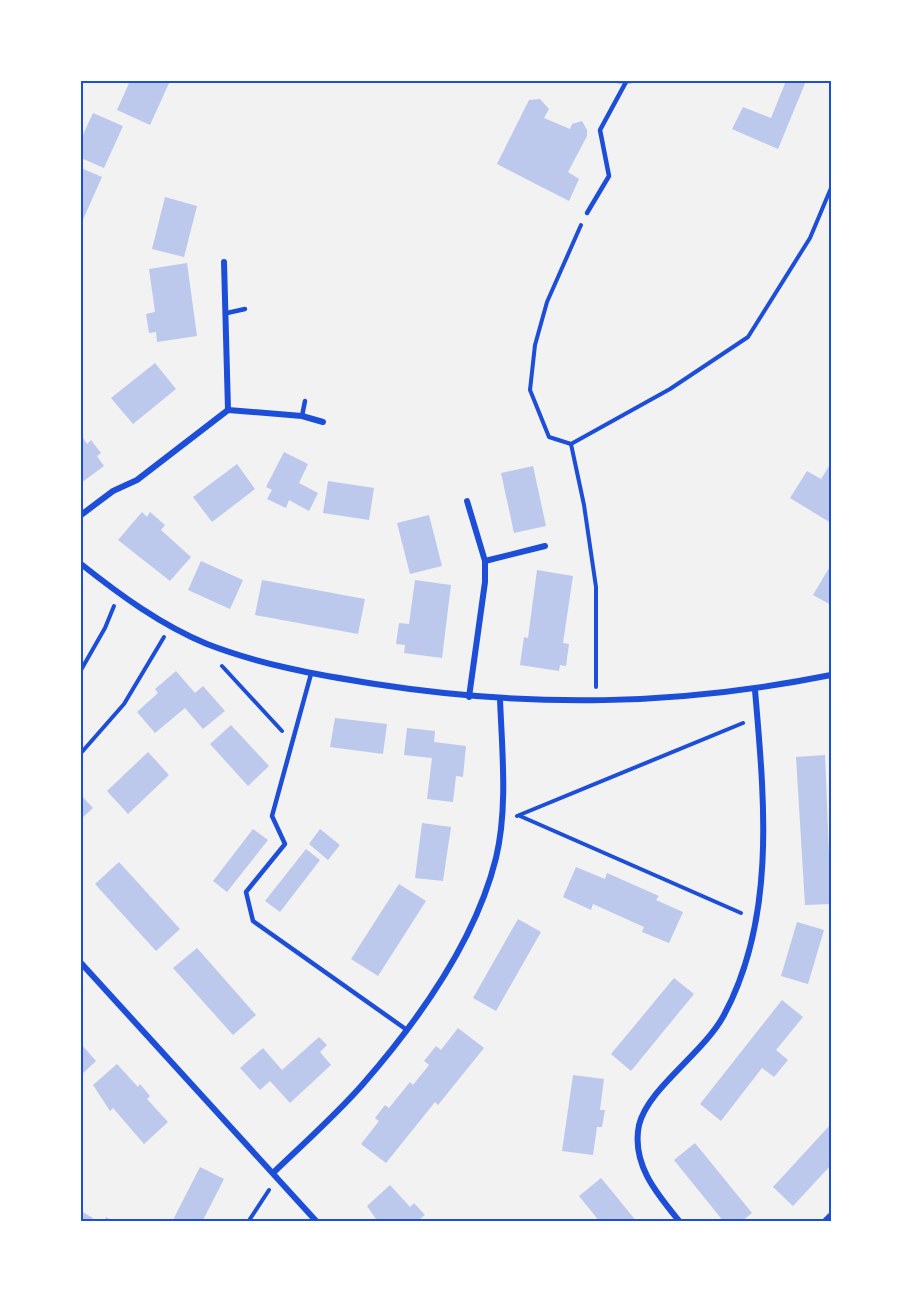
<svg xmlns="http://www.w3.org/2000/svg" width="912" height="1303" font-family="'Source Sans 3',sans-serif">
  <rect width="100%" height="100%" fill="#f2f2f2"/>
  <g fill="#bdc9ec">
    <path d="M130,81H170L150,125L117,110Z"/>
    <path d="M786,81H806L778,149L732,129L743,107L771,118Z"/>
    <path d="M540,99L549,109L544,118L570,129L572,124L582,121L587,130V136L568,172L579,179L569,201L497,164L529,100Z"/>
    <path d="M93,113L123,126L104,168L81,158V139Z"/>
    <path d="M81,168L102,177L81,224Z"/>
    <path d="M165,197L197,206L184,257L152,249Z"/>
    <path d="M187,263L197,336L157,342L156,332L149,333L146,314L155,312L149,269Z"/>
    <path d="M155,363L176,389L133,424L111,398Z"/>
    <path d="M81,435L87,444L91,440L101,453L97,456L104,466L81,483Z"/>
    <path d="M284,452L308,464L299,483L318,493L309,511L289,500L286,508L267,499L272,490L266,487Z"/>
    <path d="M831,463V523L790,498L807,471L821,479Z"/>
    <path d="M237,464L255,489L212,522L193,497Z"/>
    <path d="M533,466L546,526L514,533L501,473Z"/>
    <path d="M328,481L374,488L369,520L323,513Z"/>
    <path d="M142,512L147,517L150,512L165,525L161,530L191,557L170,581L118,540Z"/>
    <path d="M429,515L442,566L410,574L397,523Z"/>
    <path d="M201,561L243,580L230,609L188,590Z"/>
    <path d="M829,568L831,569V605L813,595Z"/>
    <path d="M537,570L573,576L563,643L569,644L566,666L560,665L559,671L520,665L524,637L528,638Z"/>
    <path d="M262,580L365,599L358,634L255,615Z"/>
    <path d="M415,580L451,585L442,658L404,653L405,645L396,644L399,623L409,624Z"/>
    <path d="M176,671L195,693L203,686L225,711L203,729L185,708L155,733L137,712L158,693L155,689Z"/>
    <path d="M335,718L387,724L383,754L330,747Z"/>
    <path d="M231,725L269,766L248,786L210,744Z"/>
    <path d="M407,728L435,731L434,742L466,746L463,777L456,776L453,802L427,799L432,758L404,755Z"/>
    <path d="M148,752L169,775L128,814L107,791Z"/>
    <path d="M825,755L831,904L805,905L796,757Z"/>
    <path d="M81,795L93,808L81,819Z"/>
    <path d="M422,823L451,827L443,881L415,878Z"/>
    <path d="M253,829L268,840L227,892L213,881Z"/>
    <path d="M320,829L340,845L328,860L309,844Z"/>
    <path d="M306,849L320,860L280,912L265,901Z"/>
    <path d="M119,862L180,929L156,951L95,884Z"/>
    <path d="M576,867L605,879L607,873L659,896L656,900L683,912L669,943L642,932L644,927L593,904L591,910L563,897Z"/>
    <path d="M399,884L426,901L378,976L351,959Z"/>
    <path d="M518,919L541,932L496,1011L473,998Z"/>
    <path d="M797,922L824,930L808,984L781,976Z"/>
    <path d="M197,948L256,1015L233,1035L173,968Z"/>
    <path d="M674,978L694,994L631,1071L611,1054Z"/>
    <path d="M782,1000L803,1017L776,1050L788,1060L774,1077L762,1068L721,1121L700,1104Z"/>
    <path d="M458,1028L484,1048L438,1105L435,1102L386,1163L361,1144L379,1121L375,1118L385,1105L389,1108L410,1082L413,1085L429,1065L424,1061L436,1046L441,1050Z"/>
    <path d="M319,1037L327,1045L320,1052L331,1065L290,1103L270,1081L260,1090L240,1068L263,1048L282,1070Z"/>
    <path d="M81,1044L96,1061L81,1075Z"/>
    <path d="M117,1064L138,1087L140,1084L150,1096L147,1099L168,1122L144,1144L113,1108L110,1111L93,1085Z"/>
    <path d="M573,1075L604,1079L600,1110H605L603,1121L602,1127H597L593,1155L562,1151Z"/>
    <path d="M831,1124V1165L793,1206L773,1187Z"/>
    <path d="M695,1143L752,1213L741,1222H724L674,1160Z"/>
    <path d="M200,1167L224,1179L202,1222H172Z"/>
    <path d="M601,1178L611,1190L637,1222H600L579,1196Z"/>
    <path d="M390,1185L410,1207L414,1203L425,1215L420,1219L423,1222H378L367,1206Z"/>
    <path d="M81,1211L93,1218L91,1222H81Z"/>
    <path d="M106,1217L115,1222L117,1219L123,1222H104Z"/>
  </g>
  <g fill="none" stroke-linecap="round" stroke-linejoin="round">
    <g stroke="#1d4ed8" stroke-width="4">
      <path d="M571,444L549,437L530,390L535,345L547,302L581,225"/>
      <path d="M222,666L282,731"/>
      <path d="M81,670L105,628L114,606"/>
      <path d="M596,687V587L584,505L571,444L670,389L748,337L810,238L831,188"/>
      <path d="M81,753L124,704L164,637"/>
      <path d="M517,816L743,723"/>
      <path d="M520,816L741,913"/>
      <path d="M248,1222L269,1190"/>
    </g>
    <g stroke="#1d4ed8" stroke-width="4.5">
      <path d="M618,81H631"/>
      <path d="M587,213L609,176L600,130L626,82"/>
      <path d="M227,313L245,309"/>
      <path d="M302,416L305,401"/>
      <path d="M311,674L272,816L285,844L246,892L253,921L407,1030"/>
    </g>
    <g stroke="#1d4ed8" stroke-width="6">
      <path d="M224,262L228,410L302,416L323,422"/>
      <path d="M467,501L485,561V582L469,697"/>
      <path d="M81,515L113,491L137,480L228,410"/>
      <path d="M485,561L545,546"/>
      <path d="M81,564C120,595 161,625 207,644C261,665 318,675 375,684C531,708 676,706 831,675"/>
      <path d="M81,963L317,1222"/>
      <path d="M273,1173C303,1144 336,1115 363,1084C418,1021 476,939 496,858C508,808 502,751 500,699"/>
      <path d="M680,1222C657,1194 631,1164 639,1125C648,1088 703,1054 724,1015C777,916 764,797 755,690"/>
      <path d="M824,1222L831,1215"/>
    </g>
  </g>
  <rect width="912" height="1303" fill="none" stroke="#ffffff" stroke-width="165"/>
  <rect x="82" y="82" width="748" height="1138" fill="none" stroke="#1d4ed8" stroke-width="2"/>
</svg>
